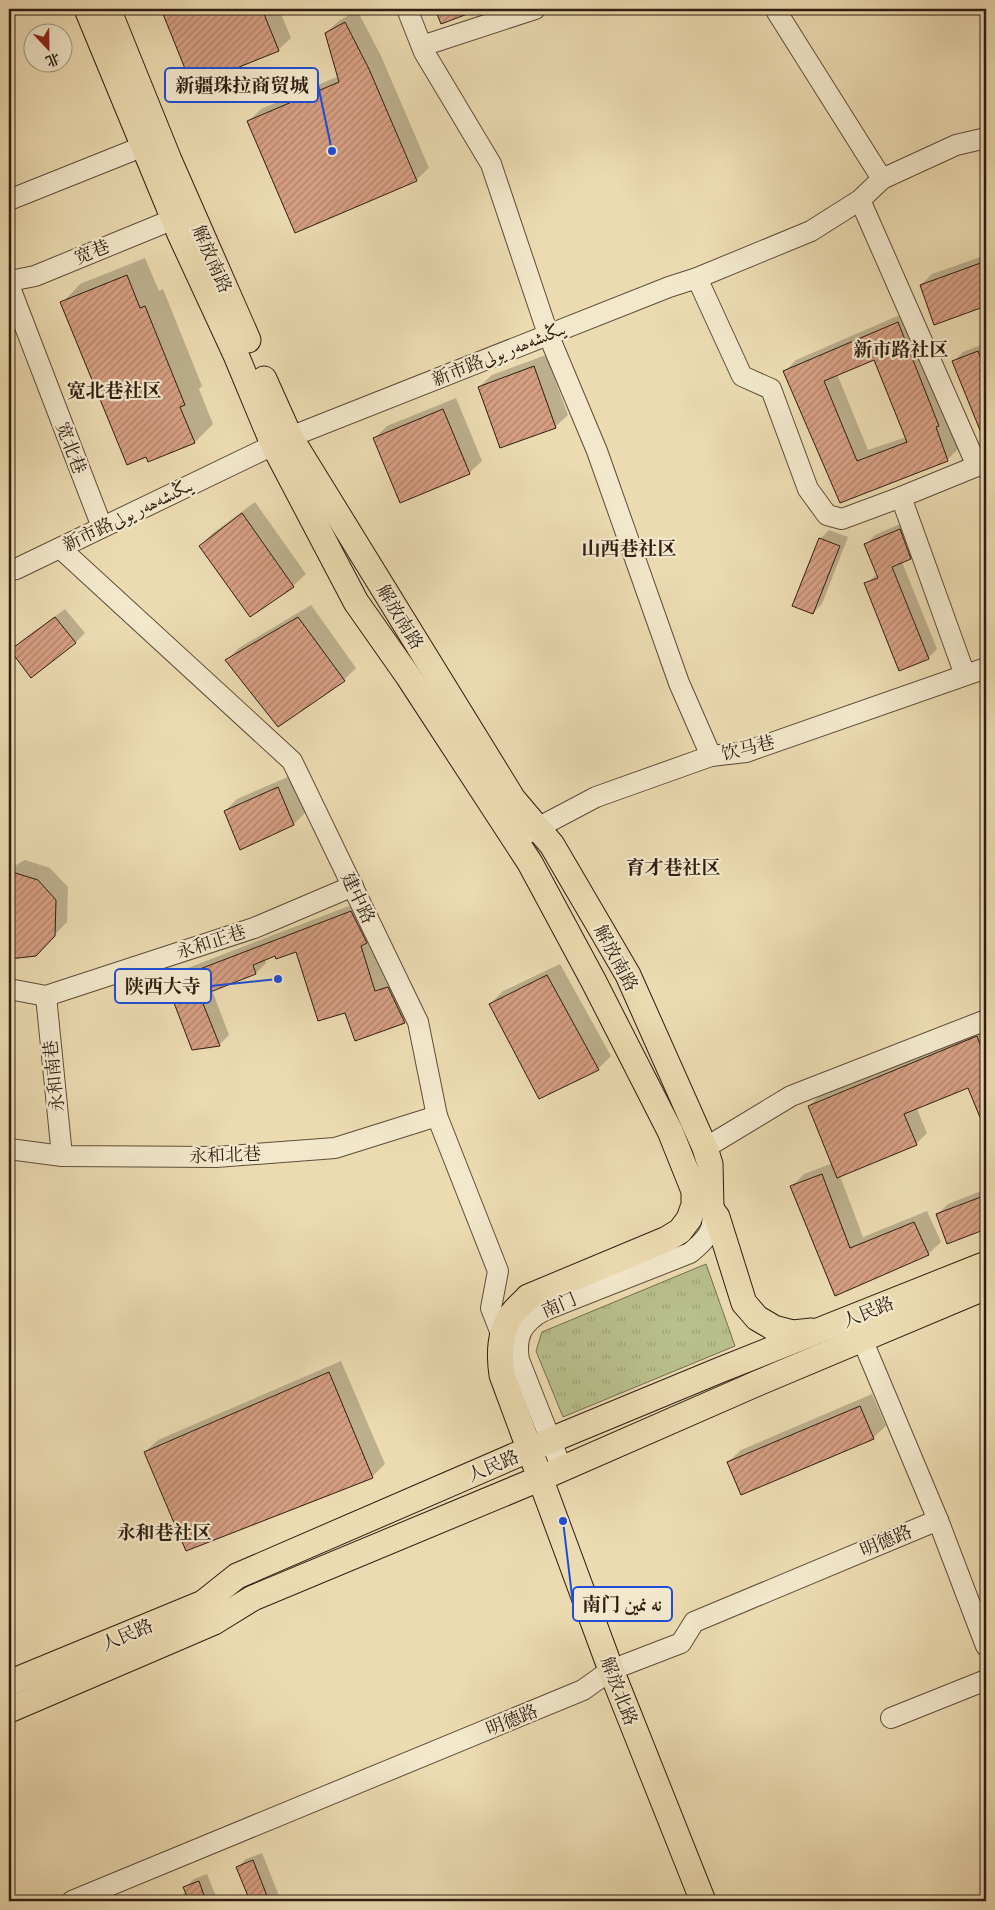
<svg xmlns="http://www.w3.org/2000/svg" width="995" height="1910" font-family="'IM FELL DW Pica',Amiri,'Noto Serif SC',serif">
  <defs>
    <pattern id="grass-tufts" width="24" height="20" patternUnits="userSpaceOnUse" patternTransform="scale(1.25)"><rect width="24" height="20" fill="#b8c08c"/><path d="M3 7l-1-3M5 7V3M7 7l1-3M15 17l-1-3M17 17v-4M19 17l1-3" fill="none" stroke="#9ea478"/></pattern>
    <pattern id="building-hatch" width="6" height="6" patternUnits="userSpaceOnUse" patternTransform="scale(1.25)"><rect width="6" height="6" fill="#d69f82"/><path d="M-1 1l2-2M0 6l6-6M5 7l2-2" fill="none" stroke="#ae8169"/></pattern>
  </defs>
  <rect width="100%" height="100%" fill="#ecdbb1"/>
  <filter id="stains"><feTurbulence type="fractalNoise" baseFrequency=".004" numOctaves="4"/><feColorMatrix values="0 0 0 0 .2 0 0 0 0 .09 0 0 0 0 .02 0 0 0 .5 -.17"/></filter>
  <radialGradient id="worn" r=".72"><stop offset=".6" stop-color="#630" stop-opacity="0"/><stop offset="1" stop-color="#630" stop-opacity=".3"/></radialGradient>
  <path fill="url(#grass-tufts)" stroke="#746e4e" d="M706,1264L735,1346L563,1417L536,1351L542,1332Z"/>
  <g fill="#0003" fill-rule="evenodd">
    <path d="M163,9H279L291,38L278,50L193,84Z"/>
    <path d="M357,10L381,56L429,168L416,180L248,122L261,109L339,76L326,33L339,21Z"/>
    <path d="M986,255V305L935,323L921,285L932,274Z"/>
    <path d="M145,258L159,291L163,289L202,386L199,389L213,424L195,442L62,303L80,284Z"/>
    <path d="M909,311L959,448L947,460L840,501L785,371L796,360ZM875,358L906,437L868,450L837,374Z"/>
    <path d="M986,343V437H984L953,362L963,352Z"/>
    <path d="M546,355L568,415L555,427L479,387L492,375Z"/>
    <path d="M456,398L482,461L469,473L374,439L387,426Z"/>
    <path d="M255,502L306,574L293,586L200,546L213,533Z"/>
    <path d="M909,520L919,549L910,558L902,562L937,649L928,658L866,584L878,573L866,544L875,535Z"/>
    <path d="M829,530L848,537L822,604L813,613L820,539Z"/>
    <path d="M311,605L356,668L344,680L227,660L239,648Z"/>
    <path d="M65,609L85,633L76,642L31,677L12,650L21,641Z"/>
    <path d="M290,776L306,812L294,824L225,811L237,799Z"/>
    <path d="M25,860L50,868L68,887L67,922L35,955L12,958L9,954V869Z"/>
    <path d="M362,901L386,982L398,977L415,1011L404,1021L356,1039L345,1011L296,950L265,959L266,963L256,973L212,990L229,1035L219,1045L167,982L177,972Z"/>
    <path d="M560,964L611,1056L598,1069L540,1097L490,1004L503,991Z"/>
    <path d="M986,1027V1129L968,1086L916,1107L927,1133L916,1144L840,1176L863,1237L927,1211L941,1242L928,1254L836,1294L792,1186L804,1174L833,1163L809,1106L820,1095Z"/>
    <path d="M986,1189V1227L948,1242L937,1215L948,1204Z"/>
    <path d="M341,1361L385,1464L373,1476L186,1550L145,1452L158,1440Z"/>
    <path d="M872,1394L886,1426L873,1438L728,1462L741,1450Z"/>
    <path d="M262,1853L281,1901H251L238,1867L246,1859Z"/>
    <path d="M207,1874L218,1901H185L183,1895L186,1891L185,1888L194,1879Z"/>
  </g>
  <g fill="url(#building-hatch)" stroke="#2f1c11" fill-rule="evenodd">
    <path d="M161,9H262L279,51L192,86Z"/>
    <path d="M435,9H478V10L441,24Z"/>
    <path d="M345,22L369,69L417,181L295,233L247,121L339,82L325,33Z"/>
    <path d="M986,261V306L934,325L920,285Z"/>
    <path d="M127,275L140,308L145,306L185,405L180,407L195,443L148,462L146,457L127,465L60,302Z"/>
    <path d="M898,322L939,426L936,427L948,461L840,503L783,371ZM874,360L907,442L857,461L824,381Z"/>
    <path d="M978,351L986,372V445L952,361Z"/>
    <path d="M534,366L556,428L500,448L478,387Z"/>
    <path d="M443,409L470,474L400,503L373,438Z"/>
    <path d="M242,513L294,587L250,617L199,546Z"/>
    <path d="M900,529L911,559L892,567L929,659L899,671L864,583L878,578L864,544Z"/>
    <path d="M819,538L840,546L813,614L792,606Z"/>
    <path d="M55,617L76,643L31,678L10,650Z"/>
    <path d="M298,617L345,681L278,727L225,660Z"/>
    <path d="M278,787L294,825L240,850L224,811Z"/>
    <path d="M9,871L38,880L56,900L55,936L36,956L9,959Z"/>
    <path d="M351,911L367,943L361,946L375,991L388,987L405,1023L355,1041L345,1013L318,1021L296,952L276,959L275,956L253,965L256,974L200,996L220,1046L192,1050L166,982Z"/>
    <path d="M547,975L599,1070L539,1099L489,1004Z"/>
    <path d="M977,1036L986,1061V1132L968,1088L904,1114L917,1145L837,1178L808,1106Z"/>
    <path d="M822,1174L850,1248L914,1222L929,1255L835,1296L790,1186Z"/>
    <path d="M986,1195V1229L947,1244L936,1214Z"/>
    <path d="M329,1372L373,1478L186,1551L144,1452Z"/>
    <path d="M860,1406L874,1439L741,1495L727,1462Z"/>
    <path d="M253,1860L269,1901H250L236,1867Z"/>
    <path d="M199,1881L206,1901H189L183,1887Z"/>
  </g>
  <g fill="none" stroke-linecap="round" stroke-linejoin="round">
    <g stroke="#5e4c39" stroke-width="22">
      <g id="minor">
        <path d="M407,9L424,52L491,164L548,334L597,451L679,683L711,756"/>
        <path d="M775,9L882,179"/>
        <path d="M422,46L535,9"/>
        <path d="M9,200L144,146"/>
        <path d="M860,200L977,466L986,462"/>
        <path d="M697,278L742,376L771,389L808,489L827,515L842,519L901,497"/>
        <path d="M9,280L10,281L35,276L174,219"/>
        <path d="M9,285L102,527"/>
        <path d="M60,548L292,761L418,1022L437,1116L498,1271L491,1308L502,1336"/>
        <path d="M9,570L16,569L290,437L669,287L697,278L811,231L860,200L882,179L956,145L986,138"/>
        <path d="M965,675L901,497L977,466"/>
        <path d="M524,835L596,797L711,756L746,752L986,668"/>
        <path d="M9,989L46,996L254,928L353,886"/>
        <path d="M46,996L62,1156"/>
        <path d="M705,1148L791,1096L986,1020"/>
        <path d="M9,1149L62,1156L216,1157L335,1148L437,1116"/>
        <path d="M862,1339L938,1520L986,1646"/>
        <path d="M562,1469L519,1360C515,1336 522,1323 543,1311L690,1253C706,1240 717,1229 711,1208"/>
        <path d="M891,1718L986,1680"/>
        <path d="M72,1901L583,1690L611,1670L681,1643L694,1622L938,1520"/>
      </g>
    </g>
    <g stroke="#2f1c11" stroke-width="27">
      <g id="major">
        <path d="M87,9L180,234L236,355L273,444L356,602L408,676L530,863L594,982L670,1131L694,1191V1205L689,1219L680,1231L667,1239L528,1297C523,1303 516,1308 512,1314C499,1332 499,1355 502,1375L611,1670L703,1901"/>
        <path d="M108,9L169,160L248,340"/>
        <path d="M264,379L290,437L513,799L552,845L628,975L705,1148L710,1164L711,1208"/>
        <path d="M701,1195L717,1217L744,1303L757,1318L774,1328L793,1333L812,1331"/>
        <path d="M9,1683L203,1603L237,1576L551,1440L720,1370L986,1264"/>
        <path d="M9,1710L214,1622L253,1598L541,1478L758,1383L986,1287"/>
      </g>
    </g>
    <use href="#minor" stroke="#f3e8cc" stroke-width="20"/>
    <use href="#major" stroke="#ecdbb1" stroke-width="25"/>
  </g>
  <g text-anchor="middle" stroke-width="4.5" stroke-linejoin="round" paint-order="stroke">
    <g font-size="18" fill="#2f1c11" stroke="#f3e8cc">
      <text transform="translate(92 252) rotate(-22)" y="6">宽巷</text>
      <text transform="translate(212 259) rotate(66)" y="6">解放南路</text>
      <text transform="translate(499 354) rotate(-22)" y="6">新市路يىڭىشەھەر يولى</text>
      <text transform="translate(71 448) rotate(69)" y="6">宽北巷</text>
      <text transform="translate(128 515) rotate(-26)" y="6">新市路يىڭىشەھەر يولى</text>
      <text transform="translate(400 617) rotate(59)" y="6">解放南路</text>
      <text transform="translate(748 748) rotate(-14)" y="6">饮马巷</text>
      <text transform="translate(358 898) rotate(64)" y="6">建中路</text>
      <text transform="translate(211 942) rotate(-18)" y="6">永和正巷</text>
      <text transform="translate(616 958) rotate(62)" y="6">解放南路</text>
      <text transform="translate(54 1076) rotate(-96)" y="6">永和南巷</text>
      <text transform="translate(225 1155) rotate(-2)" y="6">永和北巷</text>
      <text transform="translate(559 1305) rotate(-23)" y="6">南门</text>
      <text transform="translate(868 1312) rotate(-22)" y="6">人民路</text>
      <text transform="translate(493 1466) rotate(-23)" y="6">人民路</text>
      <text transform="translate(886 1541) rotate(-23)" y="6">明德路</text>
      <text transform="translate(127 1635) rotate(-23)" y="6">人民路</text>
      <text transform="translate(619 1691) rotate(69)" y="6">解放北路</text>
      <text transform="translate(512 1720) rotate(-22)" y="6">明德路</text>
    </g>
    <g font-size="19" font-weight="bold" fill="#2f1c11" stroke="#f3e8cc">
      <text x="901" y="356">新市路社区</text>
      <text x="114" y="397">宽北巷社区</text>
      <text x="629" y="555">山西巷社区</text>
      <text x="673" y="874">育才巷社区</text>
      <text x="164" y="1539">永和巷社区</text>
    </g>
  </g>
  <path fill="none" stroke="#1d4ed8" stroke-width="2" d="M332 151L318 85M278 979L211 986M563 1521L573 1604"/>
  <g fill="#1d4ed8" stroke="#f3e8cc" stroke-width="2">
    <circle cx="332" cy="151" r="5"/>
    <circle cx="278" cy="979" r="5"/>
    <circle cx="563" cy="1521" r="5"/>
  </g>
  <g fill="#f3e8cc" stroke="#1d4ed8" stroke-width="2">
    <rect x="165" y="68" width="153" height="34" rx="5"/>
    <rect x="115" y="969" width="96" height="34" rx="5"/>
    <rect x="573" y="1587" width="99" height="34" rx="5"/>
  </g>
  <g font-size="19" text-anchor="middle" font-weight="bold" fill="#2f1c11">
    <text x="242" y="92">新疆珠拉商贸城</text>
    <text x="163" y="993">陕西大寺</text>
    <text x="622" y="1611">南门 نە نمين</text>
  </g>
  <rect width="995" height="1910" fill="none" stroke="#ecdbb1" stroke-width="30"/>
  <rect x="10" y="10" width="975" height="1890" fill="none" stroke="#2f1c11" stroke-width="2.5"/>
  <rect x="15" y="15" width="965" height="1880" fill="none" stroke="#2f1c11"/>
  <g transform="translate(48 48) rotate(158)"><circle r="24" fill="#f3e8cc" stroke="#a59681"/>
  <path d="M0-4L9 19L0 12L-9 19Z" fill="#8f2418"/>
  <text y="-8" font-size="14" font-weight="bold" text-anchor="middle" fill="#2f1c11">北</text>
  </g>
  <rect width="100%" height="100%" filter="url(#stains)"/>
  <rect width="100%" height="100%" fill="url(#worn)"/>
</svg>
